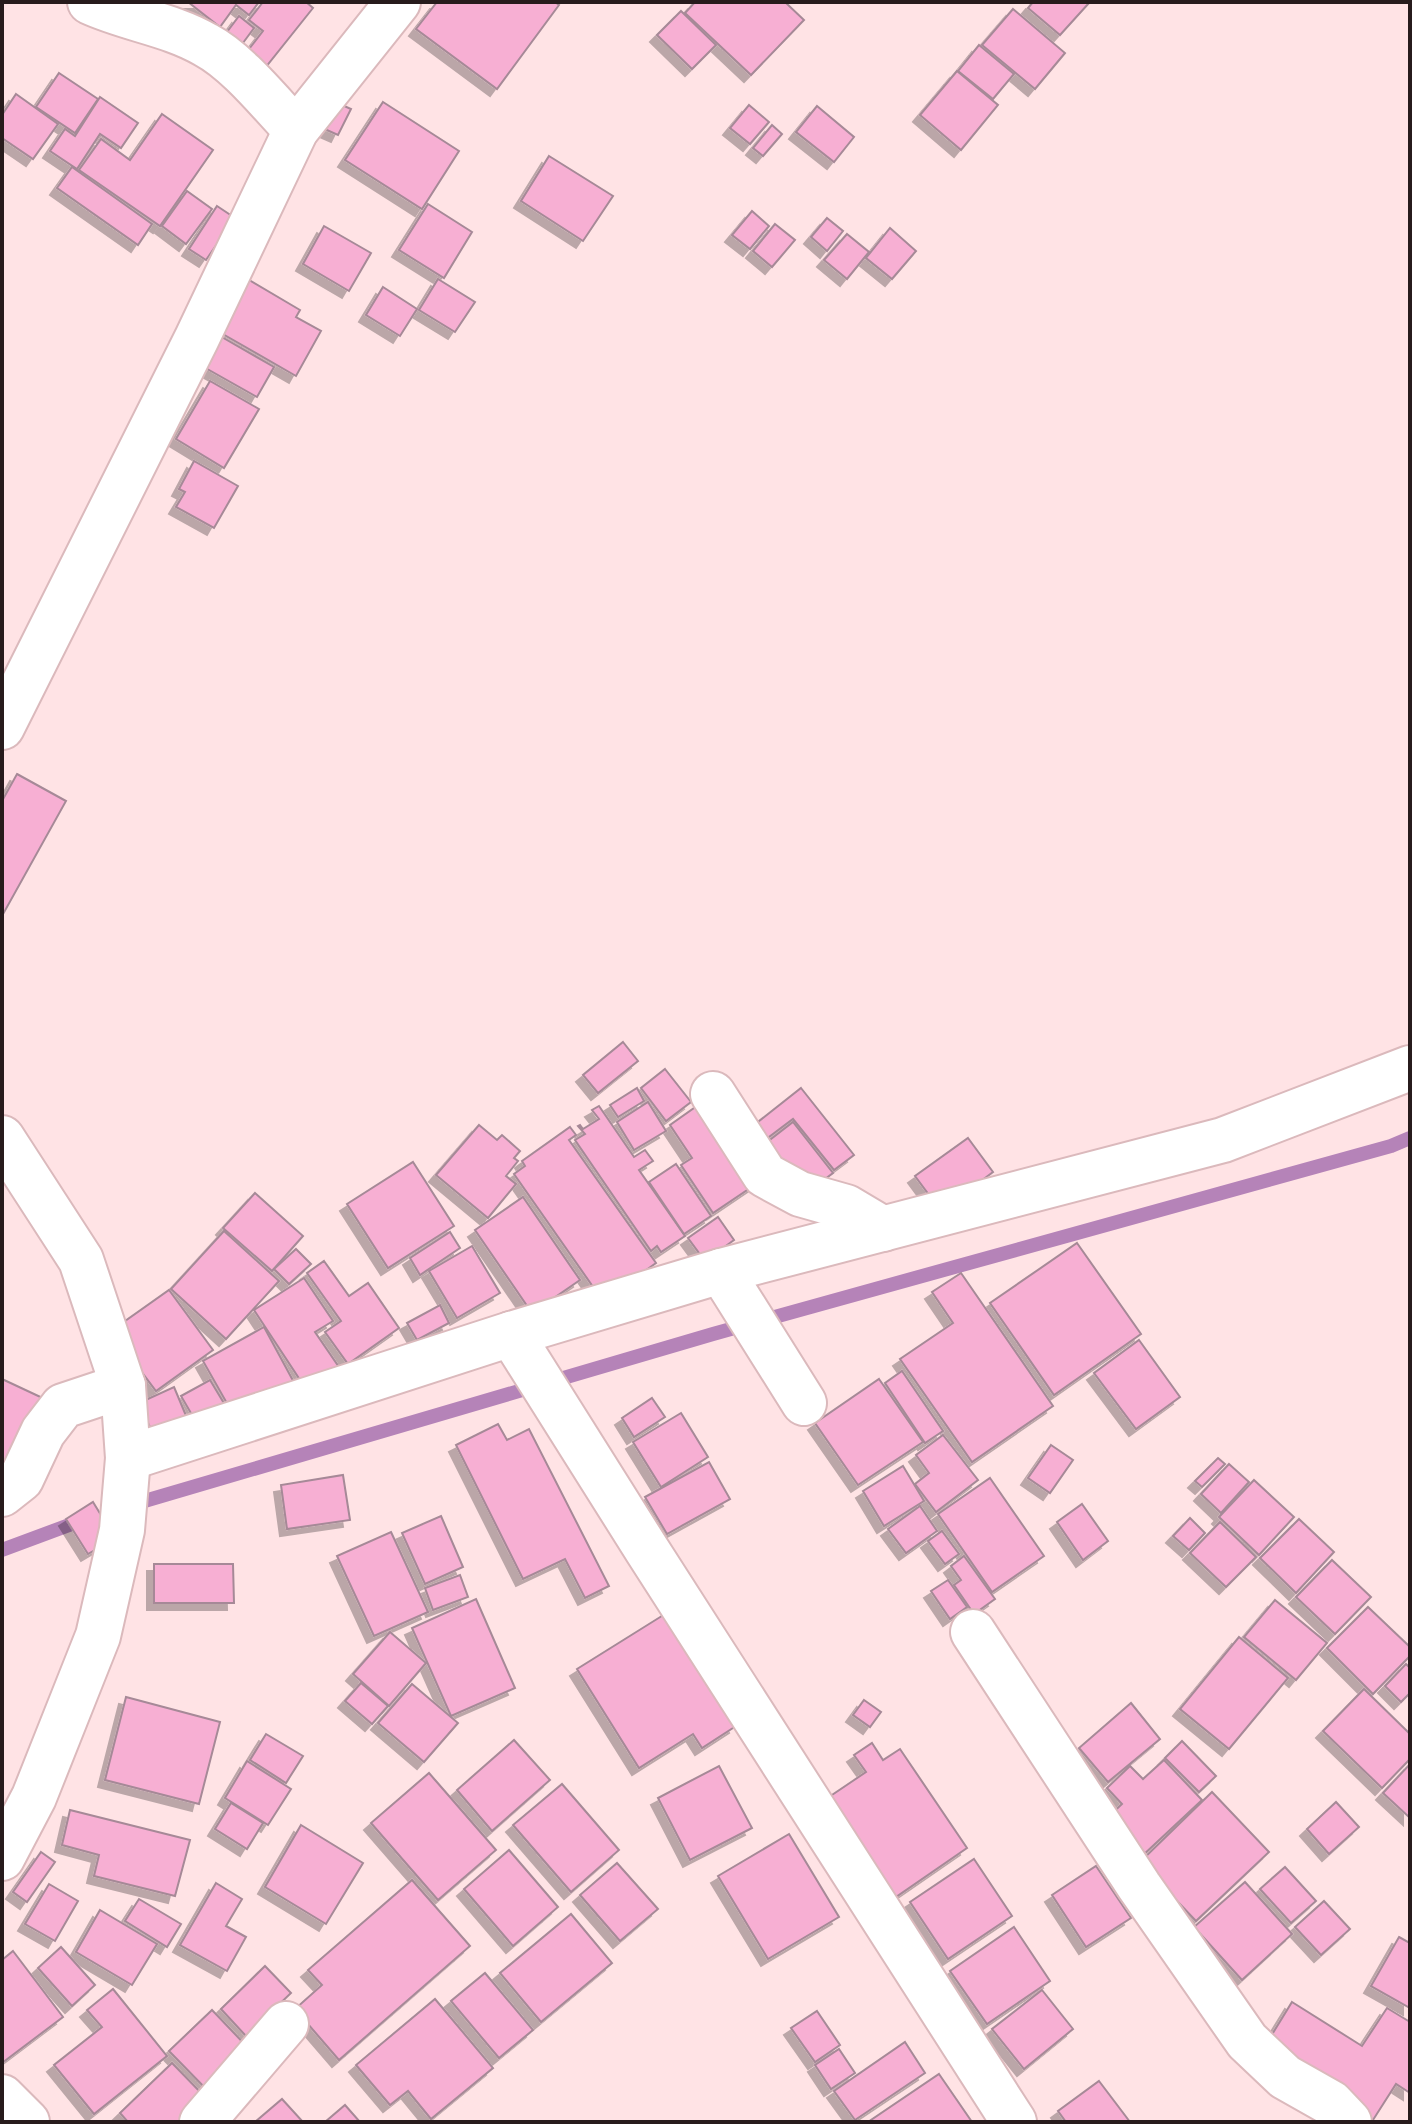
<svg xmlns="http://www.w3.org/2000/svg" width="1412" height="2124" font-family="Roboto,sans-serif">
  <defs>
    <filter id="shadow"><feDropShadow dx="-7" dy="7" stdDeviation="0" flood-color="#0004"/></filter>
  </defs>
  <rect width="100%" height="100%" fill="#ffe3e5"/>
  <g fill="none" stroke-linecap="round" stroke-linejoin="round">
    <g stroke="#b583b8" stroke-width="14">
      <path d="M131,1505L713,1334L1391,1146L1410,1138"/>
      <path d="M2,1550L88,1518"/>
    </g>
  </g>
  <g fill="#f7afd3" stroke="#a68997" stroke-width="2" filter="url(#shadow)">
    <path d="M188,2H259L249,15L236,5L220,27Z"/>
    <path d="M263,2H306L313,8L265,68L246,53L263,31L249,20Z"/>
    <path d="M437,2H555L559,5L497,89L416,29Z"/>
    <path d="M695,2H785L804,20L751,75L685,13Z"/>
    <path d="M1033,2H1088L1089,3L1060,35L1028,8Z"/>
    <path d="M1013,9L1065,53L1035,89L982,45Z"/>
    <path d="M681,11L716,45L692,69L657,35Z"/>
    <path d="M239,16L254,28L240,47L224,36Z"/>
    <path d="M979,45L1014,74L993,99L958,71Z"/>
    <path d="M957,71L998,105L961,150L920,115Z"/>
    <path d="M59,73L98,99L75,133L36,107Z"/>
    <path d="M16,94L58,124L33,159L2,138V115Z"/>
    <path d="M100,97L138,123L121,148L100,134L77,169L50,151L65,129L75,136Z"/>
    <path d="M333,101L351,109L338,135L320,127Z"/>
    <path d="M383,102L459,151L422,209L345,160Z"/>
    <path d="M749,105L769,122L750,144L730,128Z"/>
    <path d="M817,106L854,137L834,162L796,132Z"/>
    <path d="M162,114L213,150L160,226L79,170L101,139L130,160Z"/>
    <path d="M772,125L782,134L763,156L753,148Z"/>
    <path d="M549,156L613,196L583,241L521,201Z"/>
    <path d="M72,167L152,224L138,245L57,188Z"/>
    <path d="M187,191L212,209L186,244L162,226Z"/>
    <path d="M428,204L472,232L444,278L399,250Z"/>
    <path d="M217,206L235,218L206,260L189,249Z"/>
    <path d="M752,211L769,226L750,249L732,235Z"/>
    <path d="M827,218L843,231L827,251L811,237Z"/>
    <path d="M775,224L795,240L772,267L753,251Z"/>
    <path d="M324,226L371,253L349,291L303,264Z"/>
    <path d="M890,228L916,251L892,279L866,258Z"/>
    <path d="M847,234L869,252L847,279L824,260Z"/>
    <path d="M244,277L300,310L296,317L321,331L296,376L214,329Z"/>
    <path d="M438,279L475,302L455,332L419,310Z"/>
    <path d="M383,287L417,309L400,336L366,315Z"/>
    <path d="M220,336L274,367L257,397L202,366Z"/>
    <path d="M210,381L259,409L224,468L176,439Z"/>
    <path d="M194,461L238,486L214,528L176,507L185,492L179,489Z"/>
    <path d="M17,774L66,801L2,916V801Z"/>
    <path d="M623,1042L638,1061L598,1093L583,1075Z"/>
    <path d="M665,1069L691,1102L666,1121L641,1088Z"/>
    <path d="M637,1088L644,1101L618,1117L610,1105Z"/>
    <path d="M801,1088L854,1155L834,1170L793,1119L761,1143L749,1129Z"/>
    <path d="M704,1101L759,1182L713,1213L681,1165L692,1158L670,1125Z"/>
    <path d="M648,1102L666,1131L634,1150L617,1122Z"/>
    <path d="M599,1106L634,1157L645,1150L653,1161L639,1170L685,1236L661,1252L657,1246L651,1251L575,1140L585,1134L578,1126L580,1125L583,1129L599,1119L592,1110Z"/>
    <path d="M793,1122L833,1173L817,1185L762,1146Z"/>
    <path d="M479,1125L497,1140L502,1135L520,1151L514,1158L518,1161L506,1176L516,1184L488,1218L436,1175Z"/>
    <path d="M570,1127L576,1135L569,1140L656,1263L603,1301L514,1174L525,1166L522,1161Z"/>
    <path d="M968,1138L993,1172L941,1211L915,1176Z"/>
    <path d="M413,1162L454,1226L388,1268L347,1204Z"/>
    <path d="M676,1164L711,1216L684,1234L649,1182Z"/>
    <path d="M255,1193L303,1236L272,1271L223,1228Z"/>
    <path d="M523,1197L580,1280L532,1313L475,1230Z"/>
    <path d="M718,1217L734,1240L705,1261L688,1238Z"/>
    <path d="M224,1231L279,1281L226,1339L171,1289Z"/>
    <path d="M450,1232L460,1248L420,1275L410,1258Z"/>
    <path d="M1077,1243L1141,1334L1054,1395L990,1303Z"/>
    <path d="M472,1246L500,1293L457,1318L429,1271Z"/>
    <path d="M296,1249L311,1264L289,1284L274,1269Z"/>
    <path d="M324,1261L349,1296L368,1283L399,1328L348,1364L325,1332L341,1321L307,1273Z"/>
    <path d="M961,1273L1053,1406L972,1462L900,1359L953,1323L932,1292Z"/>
    <path d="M304,1278L333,1321L315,1332L343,1373L310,1395L254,1310Z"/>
    <path d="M169,1290L213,1350L156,1391L111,1331Z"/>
    <path d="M440,1305L449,1323L417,1340L407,1323Z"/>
    <path d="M264,1327L297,1388L237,1421L203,1361Z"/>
    <path d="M1139,1340L1180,1397L1136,1429L1094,1373Z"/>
    <path d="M902,1371L943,1431L925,1443L885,1383Z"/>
    <path d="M2,1379L49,1401L2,1477Z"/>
    <path d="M879,1379L923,1442L858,1485L815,1423Z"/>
    <path d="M210,1380L231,1415L202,1432L181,1396Z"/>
    <path d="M174,1387L192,1430L158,1445L139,1403Z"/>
    <path d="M652,1398L665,1417L634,1437L622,1418Z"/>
    <path d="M681,1413L708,1457L661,1487L633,1442Z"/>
    <path d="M498,1424L507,1440L529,1429L609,1586L585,1598L565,1559L523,1579L456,1445Z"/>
    <path d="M943,1435L978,1480L936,1512L915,1484L929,1473L916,1455Z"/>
    <path d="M1051,1445L1073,1460L1050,1493L1028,1478Z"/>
    <path d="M1218,1458L1225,1464L1202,1487L1195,1481Z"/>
    <path d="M709,1462L730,1499L667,1534L645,1497Z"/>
    <path d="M1229,1464L1249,1482L1221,1513L1201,1494Z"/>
    <path d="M903,1466L924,1501L884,1526L863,1491Z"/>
    <path d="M343,1475L350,1520L287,1529L281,1485Z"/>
    <path d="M990,1478L1044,1556L992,1592L938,1514Z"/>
    <path d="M1254,1480L1294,1517L1259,1555L1219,1517Z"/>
    <path d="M93,1502L115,1538L88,1554L66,1519Z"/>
    <path d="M1082,1504L1108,1541L1083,1560L1057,1522Z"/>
    <path d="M920,1506L937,1531L906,1553L888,1529Z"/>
    <path d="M441,1516L463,1567L425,1584L402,1533Z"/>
    <path d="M1190,1518L1205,1533L1189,1550L1173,1536Z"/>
    <path d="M1299,1519L1334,1552L1296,1593L1260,1558Z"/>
    <path d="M1220,1522L1256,1557L1226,1587L1190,1553Z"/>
    <path d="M942,1531L959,1554L945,1564L928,1541Z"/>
    <path d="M391,1532L428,1612L374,1636L337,1556Z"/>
    <path d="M964,1556L995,1599L974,1614L954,1585L961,1580L951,1566Z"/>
    <path d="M1332,1560L1371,1597L1335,1634L1296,1597Z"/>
    <path d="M154,1564H233L234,1603H154Z"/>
    <path d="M460,1575L468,1597L433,1610L425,1588Z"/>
    <path d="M948,1580L967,1607L950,1619L931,1591Z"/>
    <path d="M476,1599L515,1688L451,1716L412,1628Z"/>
    <path d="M1275,1600L1327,1643L1296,1680L1244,1637Z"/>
    <path d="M1368,1607L1410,1647V1656L1373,1694L1327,1648Z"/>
    <path d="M665,1614L736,1726L702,1748L693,1734L639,1768L577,1669Z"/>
    <path d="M390,1632L426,1663L389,1706L353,1674Z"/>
    <path d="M1239,1637L1288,1678L1229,1749L1180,1709Z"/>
    <path d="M1406,1664L1410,1668V1693L1401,1702L1385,1686Z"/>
    <path d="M361,1683L388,1706L372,1724L345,1701Z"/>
    <path d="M412,1684L458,1723L424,1762L378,1723Z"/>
    <path d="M1364,1689L1410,1734V1759L1382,1788L1323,1731Z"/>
    <path d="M126,1697L220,1722L199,1804L105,1780Z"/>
    <path d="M864,1700L881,1712L870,1727L853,1715Z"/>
    <path d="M1131,1703L1160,1739L1108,1782L1079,1748Z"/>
    <path d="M266,1734L303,1756L286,1783L250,1760Z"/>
    <path d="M514,1740L550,1780L492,1831L457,1790Z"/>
    <path d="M1182,1741L1216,1776L1199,1792L1165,1758Z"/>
    <path d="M872,1743L883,1760L900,1749L967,1848L893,1899L826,1799L866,1772L854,1755Z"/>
    <path d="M1164,1760L1202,1800L1141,1857L1106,1819L1122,1804L1107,1788L1130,1766L1143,1779Z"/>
    <path d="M247,1761L291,1789L268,1825L225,1798Z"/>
    <path d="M1410,1764V1818L1383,1793Z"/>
    <path d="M719,1766L752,1828L690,1860L658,1798Z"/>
    <path d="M429,1773L496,1850L438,1900L371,1823Z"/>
    <path d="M562,1784L619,1850L571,1892L513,1825Z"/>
    <path d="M1212,1792L1269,1852L1196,1921L1140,1862Z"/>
    <path d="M1336,1802L1359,1827L1329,1854L1307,1829Z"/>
    <path d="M231,1803L263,1823L247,1849L215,1829Z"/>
    <path d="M70,1810L190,1840L175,1896L94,1876L99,1855L62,1845Z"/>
    <path d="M301,1825L363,1863L326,1924L265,1887Z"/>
    <path d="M789,1834L839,1917L768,1959L718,1876Z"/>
    <path d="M509,1850L558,1907L513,1946L464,1889Z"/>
    <path d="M41,1852L55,1862L27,1902L13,1892Z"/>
    <path d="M974,1859L1012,1916L948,1959L910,1902Z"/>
    <path d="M617,1863L658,1909L620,1941L580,1895Z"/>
    <path d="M1096,1866L1131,1918L1086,1947L1052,1895Z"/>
    <path d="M1285,1867L1316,1901L1291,1923L1260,1889Z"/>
    <path d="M412,1880L470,1946L339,2060L295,2009L322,1985L308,1970Z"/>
    <path d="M1245,1882L1292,1934L1242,1980L1194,1927Z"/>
    <path d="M216,1883L242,1899L226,1926L246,1937L227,1971L180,1945Z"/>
    <path d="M49,1884L78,1901L55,1941L25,1924Z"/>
    <path d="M139,1899L181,1924L167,1947L125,1921Z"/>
    <path d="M1324,1901L1350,1929L1321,1955L1295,1927Z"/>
    <path d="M100,1910L157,1944L132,1985L76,1952Z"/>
    <path d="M571,1914L612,1963L541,2022L500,1973Z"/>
    <path d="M1014,1927L1050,1981L987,2024L950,1971Z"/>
    <path d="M1399,1937L1410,1943V2008L1371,1986Z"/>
    <path d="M61,1947L95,1985L72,2006L38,1968Z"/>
    <path d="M13,1951L63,2017L2,2063V1960Z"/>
    <path d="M265,1966L291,1993L246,2036L221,2009Z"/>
    <path d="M485,1973L533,2030L499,2058L451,2001Z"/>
    <path d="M113,1989L167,2056L94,2114L54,2065L102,2027L87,2010Z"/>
    <path d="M1042,1990L1073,2029L1024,2069L992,2029Z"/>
    <path d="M435,1999L493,2068L431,2119L408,2091L390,2105L356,2065Z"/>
    <path d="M1292,2002L1362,2046L1387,2008L1410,2022V2093L1396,2084L1373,2120L1298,2073L1268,2041Z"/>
    <path d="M212,2010L253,2053L211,2094L169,2051Z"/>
    <path d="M817,2011L840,2045L815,2062L791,2028Z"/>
    <path d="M905,2042L925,2073L855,2120L834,2091Z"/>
    <path d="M839,2049L855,2073L831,2089L815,2065Z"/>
    <path d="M172,2063L207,2099L183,2122H128L120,2113Z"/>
    <path d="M939,2074L972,2122H868Z"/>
    <path d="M1099,2081L1130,2122H1066L1058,2111Z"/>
    <path d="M282,2099L303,2122H255Z"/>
    <path d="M345,2105L360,2122H325Z"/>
  </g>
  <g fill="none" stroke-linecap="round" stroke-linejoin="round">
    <g stroke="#dbb9bc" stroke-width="48">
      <g id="minor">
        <path d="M90,2C127,19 170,24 206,45C238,62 271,104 296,130"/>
        <path d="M2,727L197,338L296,130L398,2"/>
        <path d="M713,1094L765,1175L800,1194L846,1207L883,1229"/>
        <path d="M2,1138L81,1260L123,1386L128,1458L122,1530L98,1636L34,1797L2,1858"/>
        <path d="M721,1271L804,1403"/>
        <path d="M511,1334L647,1550L1014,2122"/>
        <path d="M128,1458L511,1334L721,1271L1223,1140L1410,1068"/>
        <path d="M2,1494L21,1479L43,1432L63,1406L123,1386"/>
        <path d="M973,1632L1139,1886L1247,2041L1285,2077L1331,2103L1349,2122"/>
        <path d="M2,2097L27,2122"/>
        <path d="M202,2122L286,2024"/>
      </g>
    </g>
    <use href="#minor" stroke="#fff" stroke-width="44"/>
  </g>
  <rect width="1412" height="2124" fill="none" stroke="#271b1c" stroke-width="8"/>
</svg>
